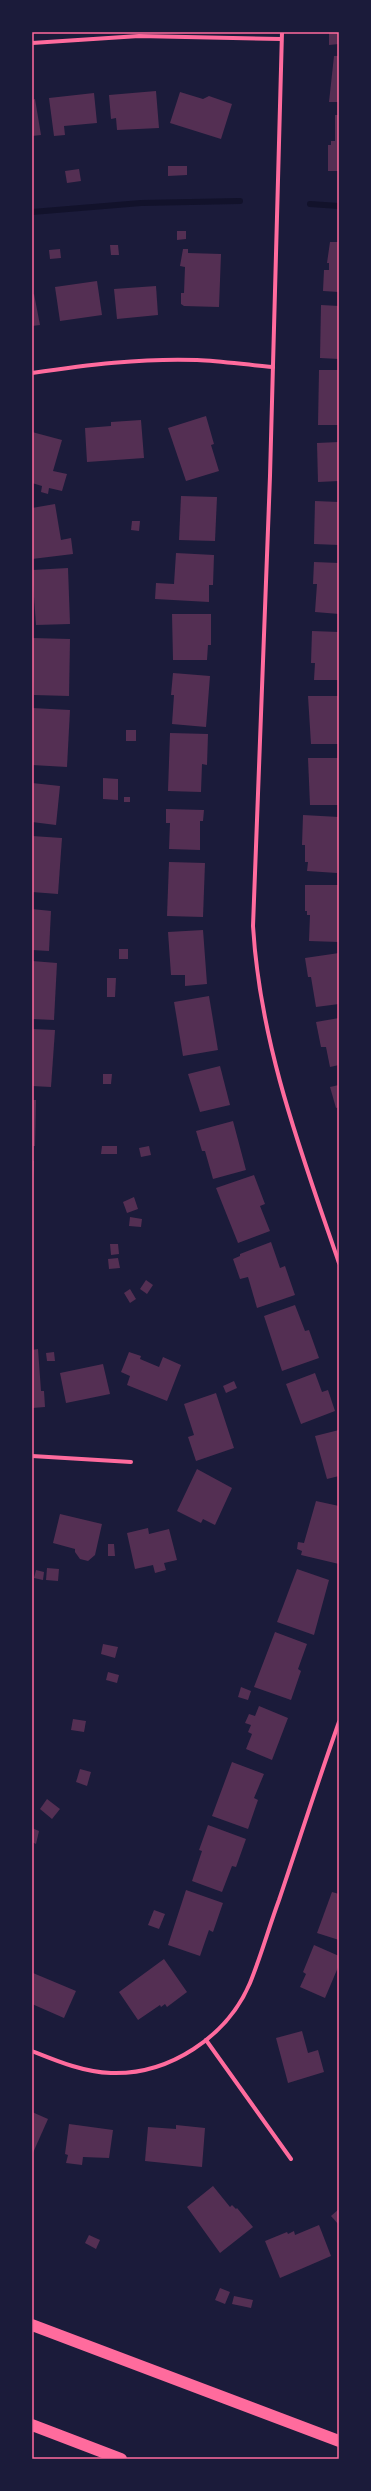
<svg xmlns="http://www.w3.org/2000/svg" width="371" height="2491" font-family="Jost,sans-serif">
  <rect width="100%" height="100%" fill="#1b1b3a"/>
  <g fill="none" stroke-linecap="round" stroke-linejoin="round">
    <g stroke="#12122b" stroke-width="6">
      <path d="M310,204L339,206"/>
      <path d="M32,212L141,203L240,201"/>
    </g>
  </g>
  <g fill="#542f53">
    <path d="M329,32H339V44L329,45Z"/>
    <path d="M334,56H339V102H329Z"/>
    <path d="M156,91L159,128L117,130L116,118L111,119L109,95Z"/>
    <path d="M180,92L203,99L209,96L232,104L221,139L170,123Z"/>
    <path d="M94,93L97,123L64,126L65,135L54,136L49,98Z"/>
    <path d="M35,99L41,135L32,136V100Z"/>
    <path d="M335,115H339V171H328V145H331V141H335Z"/>
    <path d="M168,166H187V175L168,176Z"/>
    <path d="M79,169L81,181L67,183L65,171Z"/>
    <path d="M177,231H186V239L177,240Z"/>
    <path d="M330,242H339V292L323,291L324,270H329V263H327Z"/>
    <path d="M110,245H118L119,255H111Z"/>
    <path d="M60,249L61,258L50,259L49,250Z"/>
    <path d="M183,249H188V253L221,254L219,307L184,306L181,304V293H184L185,267L180,266Z"/>
    <path d="M97,281L102,315L60,321L55,287Z"/>
    <path d="M156,286L158,315L117,319L114,289Z"/>
    <path d="M34,294L40,325L32,326V295Z"/>
    <path d="M321,305L339,306V359L320,358Z"/>
    <path d="M319,370H339V425H318Z"/>
    <path d="M206,416L214,444L211,445L219,471L186,481L168,428Z"/>
    <path d="M141,420L144,458L87,462L85,428L111,426V422Z"/>
    <path d="M32,432L62,440L53,471L67,474L62,491L49,488L48,494L41,492L42,486L32,483Z"/>
    <path d="M339,442V481L318,482L317,443Z"/>
    <path d="M181,496L217,497L215,541L179,540Z"/>
    <path d="M315,501L339,502V545L314,544Z"/>
    <path d="M55,504L61,540L71,538L73,554L32,559V508Z"/>
    <path d="M132,521H140L139,531L131,530Z"/>
    <path d="M176,553L214,555L213,585H209V602L155,599L156,583L174,584Z"/>
    <path d="M314,562L339,563V614L315,612L317,584H313Z"/>
    <path d="M68,568L70,624L36,625L32,570Z"/>
    <path d="M172,614H211V645H208L207,660H173Z"/>
    <path d="M312,631L339,632V680H314L315,663H311Z"/>
    <path d="M32,638L70,639L69,696L34,695Z"/>
    <path d="M173,673L210,676L206,727L172,724L174,695H171Z"/>
    <path d="M308,696H339V744H311Z"/>
    <path d="M32,708L70,710L67,767L32,765Z"/>
    <rect x="126" y="730" width="10" height="11"/>
    <path d="M170,733L208,734L207,765L202,764L201,792L168,791Z"/>
    <path d="M308,758H339V805H310Z"/>
    <path d="M103,778L118,779V800L103,799Z"/>
    <path d="M32,783L60,786L56,825L32,822Z"/>
    <rect x="124" y="797" width="6" height="5"/>
    <path d="M166,809L204,810L203,821H200V850L169,849L170,823H166Z"/>
    <path d="M303,815L339,817L337,873L307,871L308,862H305V845H302Z"/>
    <path d="M32,836L62,838L58,894L32,892Z"/>
    <path d="M169,862L205,863L203,917L167,916Z"/>
    <path d="M305,885H339V942L309,941L310,915H307V911H305Z"/>
    <path d="M32,909L51,911L49,951L32,950Z"/>
    <path d="M203,930L207,984L185,986V975H171L168,932Z"/>
    <rect x="119" y="949" width="9" height="10"/>
    <path d="M339,953V1004L316,1007L311,977H308L305,958Z"/>
    <path d="M32,961L57,963L54,1020L32,1019Z"/>
    <path d="M107,978H116L115,997H107Z"/>
    <path d="M209,996L218,1050L183,1056L174,1002Z"/>
    <path d="M339,1018V1065L330,1067L326,1047H321L316,1022Z"/>
    <path d="M32,1029L55,1030L51,1087L32,1086Z"/>
    <path d="M220,1066L230,1105L200,1112L188,1074Z"/>
    <path d="M103,1074H112L111,1084H103Z"/>
    <path d="M339,1085V1107L336,1108L330,1087Z"/>
    <path d="M32,1100H36L35,1146H32Z"/>
    <path d="M233,1121L246,1170L213,1179L205,1151H202L196,1131Z"/>
    <path d="M102,1146H117V1154H101Z"/>
    <path d="M149,1146L151,1155L141,1157L139,1148Z"/>
    <path d="M32,1161H34L33,1178H32Z"/>
    <path d="M254,1175L265,1204L260,1206L270,1231L238,1243L216,1188Z"/>
    <path d="M134,1197L138,1209L127,1213L123,1202Z"/>
    <path d="M130,1217L142,1219L141,1227L129,1226Z"/>
    <path d="M271,1242L280,1268L285,1266L295,1295L257,1308L248,1277L240,1279L233,1259L240,1256V1254Z"/>
    <path d="M110,1244H118L119,1254L111,1255Z"/>
    <path d="M118,1258L120,1268L109,1269L108,1259Z"/>
    <path d="M146,1280L153,1285L147,1294L140,1289Z"/>
    <path d="M130,1289L136,1299L130,1303L124,1293Z"/>
    <path d="M295,1305L305,1331L309,1330L319,1358L282,1371L264,1316Z"/>
    <path d="M38,1349L41,1391H44L45,1407L32,1408V1350Z"/>
    <path d="M54,1352L55,1361H47L46,1353Z"/>
    <path d="M129,1352L141,1356L140,1359L159,1367L163,1357L181,1365L167,1401L127,1385L130,1376L121,1372Z"/>
    <path d="M103,1364L110,1394L66,1403L60,1373Z"/>
    <path d="M315,1373L322,1392L328,1390L335,1411L301,1424L286,1384Z"/>
    <path d="M234,1381L237,1388L226,1393L223,1386Z"/>
    <path d="M216,1393L234,1448L196,1461L188,1437L194,1435L184,1404Z"/>
    <path d="M339,1430V1476L327,1479L315,1436Z"/>
    <path d="M197,1469L232,1488L215,1525L203,1519L201,1523L177,1511Z"/>
    <path d="M316,1501L339,1506V1564L301,1555L302,1551L297,1549L298,1542L304,1543Z"/>
    <path d="M60,1514L102,1524L95,1555L88,1561L80,1559L75,1552V1549L53,1543Z"/>
    <path d="M148,1528L149,1534L169,1529L177,1560L164,1563L166,1570L155,1573L153,1565L135,1569L127,1533Z"/>
    <path d="M108,1544H114L115,1556H108Z"/>
    <path d="M47,1568L59,1569L58,1581L46,1580Z"/>
    <path d="M297,1569L329,1580L314,1635L277,1622Z"/>
    <path d="M36,1570L44,1572L43,1580L34,1578Z"/>
    <path d="M275,1632L307,1644L298,1669L301,1671L291,1700L254,1687Z"/>
    <path d="M103,1644L118,1647L115,1658L101,1654Z"/>
    <path d="M108,1672L119,1675L117,1683L106,1680Z"/>
    <path d="M241,1687L251,1691L248,1700L238,1697Z"/>
    <path d="M259,1706L288,1718L272,1760L246,1749L252,1734L248,1732L251,1725L245,1723L249,1714L255,1716Z"/>
    <path d="M73,1719L86,1721L84,1732L71,1730Z"/>
    <path d="M232,1762L264,1774L254,1798L258,1800L248,1829L212,1816Z"/>
    <path d="M80,1769L91,1772L87,1786L76,1782Z"/>
    <path d="M47,1799L60,1809L52,1819L40,1809Z"/>
    <path d="M208,1825L246,1839L236,1867L232,1866L222,1892L192,1881L202,1851L199,1850Z"/>
    <path d="M32,1828L39,1831L36,1844L32,1842Z"/>
    <path d="M186,1890L223,1903L213,1932L209,1930L200,1956L168,1945Z"/>
    <path d="M332,1892L339,1894V1940L317,1933Z"/>
    <path d="M154,1910L165,1914L159,1929L148,1925Z"/>
    <path d="M314,1945L339,1956V1965L325,1998L300,1987L306,1974L303,1972Z"/>
    <path d="M164,1959L187,1992L167,2007L165,2004L161,2007L160,2005L138,2020L119,1992Z"/>
    <path d="M33,1973L76,1991L64,2018L32,2004Z"/>
    <path d="M302,2031L308,2053L318,2050L324,2072L288,2083L276,2038Z"/>
    <path d="M32,2112L48,2119L32,2155Z"/>
    <path d="M69,2124L113,2130L109,2158L83,2157L82,2165L66,2163L68,2155L65,2154Z"/>
    <path d="M176,2125L205,2128L202,2167L145,2161L148,2127L176,2129Z"/>
    <path d="M213,2186L230,2207L232,2205L236,2209L237,2208L253,2227L220,2253L187,2207Z"/>
    <path d="M339,2209V2225L331,2216Z"/>
    <path d="M319,2225L331,2256L280,2278L265,2241L287,2232L288,2234L294,2231L295,2235Z"/>
    <path d="M89,2235L100,2240L96,2249L85,2243Z"/>
    <path d="M220,2288L230,2292L225,2304L215,2300Z"/>
    <path d="M234,2296L253,2300L251,2308L232,2304Z"/>
  </g>
  <g fill="none" stroke-linecap="round" stroke-linejoin="round">
    <g stroke="#ff6b9d" stroke-width="4">
      <path d="M282,32L270,476L253,926C260,1044 301,1152 339,1263"/>
      <path d="M32,43L139,36L281,39"/>
      <path d="M32,373C86,365 142,358 197,360C222,361 247,365 273,367"/>
      <path d="M32,1456L131,1462"/>
      <path d="M206,2040L291,2159"/>
      <path d="M32,2051C57,2061 83,2072 111,2073C169,2075 227,2037 250,1983C261,1956 269,1927 279,1900C299,1841 318,1781 339,1722"/>
    </g>
    <g stroke="#ff6b9d" stroke-width="12">
      <path d="M32,2325L339,2441"/>
      <path d="M32,2425L121,2459"/>
    </g>
  </g>
  <rect width="371" height="2491" fill="none" stroke="#1b1b3a" stroke-width="66"/>
  <rect x="33" y="33" width="305" height="2425" fill="none" stroke="#ff6b9d" stroke-width="1.5"/>
</svg>
